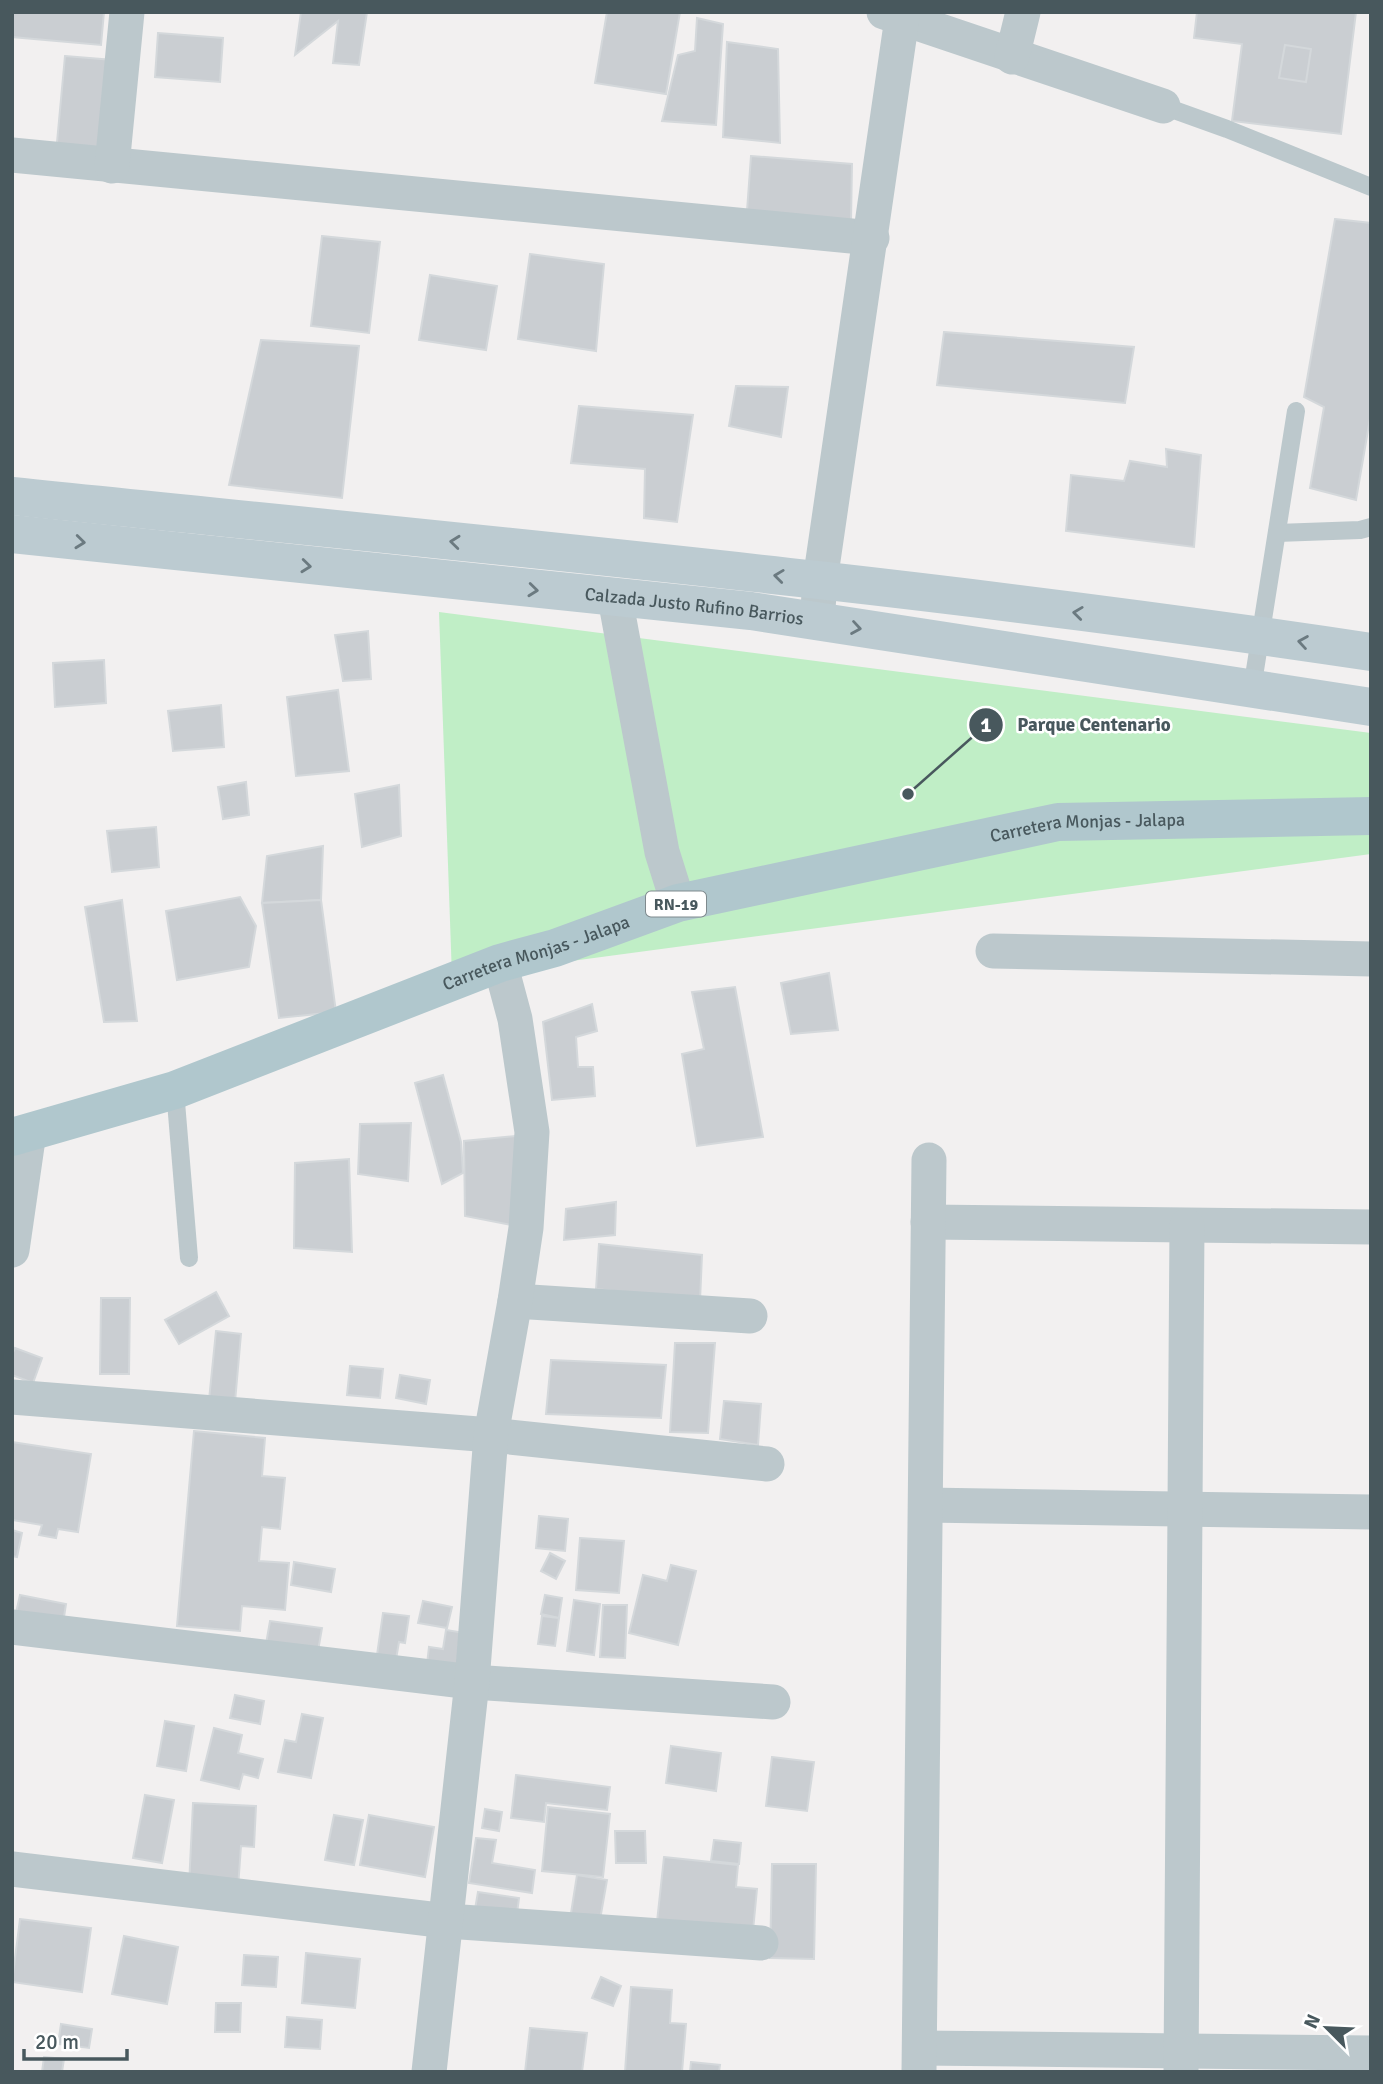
<svg xmlns="http://www.w3.org/2000/svg" width="1383" height="2084" font-family="Signika,sans-serif">
  <rect width="100%" height="100%" fill="#f2f0f0"/>
  <path fill="#c0eec6" d="M439,612L1371,733V854L452,977Z"/>
  <g fill="#caced2" stroke="#d4d8db" stroke-width="2">
    <path d="M12,12H104L101,45L12,37Z"/>
    <path d="M301,12H367L359,65L333,63L338,21L295,55Z"/>
    <path d="M607,12H680L666,94L595,83Z"/>
    <path d="M1197,12H1356L1341,134L1232,121L1242,44L1194,38Z"/>
    <path d="M697,18L723,24L716,125L662,121L678,55L695,51Z"/>
    <path d="M158,33L223,38L220,82L155,77Z"/>
    <path d="M727,42L778,49L780,143L723,137Z"/>
    <path d="M1285,45L1311,49L1306,82L1279,78Z"/>
    <path d="M65,56L113,60L103,157L56,153Z"/>
    <path d="M751,156L852,164L851,222L747,211Z"/>
    <path d="M1335,219L1371,223V413L1356,500L1310,488L1324,407L1304,397Z"/>
    <path d="M322,236L380,242L369,333L311,326Z"/>
    <path d="M530,254L604,264L596,351L518,339Z"/>
    <path d="M430,275L497,286L486,350L419,340Z"/>
    <path d="M944,332L1134,347L1125,403L937,385Z"/>
    <path d="M261,340L359,346L342,498L229,485Z"/>
    <path d="M736,386L788,387L781,437L729,426Z"/>
    <path d="M579,406L693,415L677,522L644,518L645,469L571,463Z"/>
    <path d="M1166,449L1201,455L1194,547L1066,531L1071,475L1124,481L1130,461L1167,467Z"/>
    <path d="M368,631L371,679L343,681L335,635Z"/>
    <path d="M104,660L106,703L55,707L53,663Z"/>
    <path d="M338,690L349,771L296,776L287,697Z"/>
    <path d="M221,705L224,747L173,751L168,711Z"/>
    <path d="M246,782L249,815L223,819L218,787Z"/>
    <path d="M399,785L401,836L362,847L355,794Z"/>
    <path d="M156,827L159,867L112,872L107,831Z"/>
    <path d="M323,846L321,900L262,903L267,856Z"/>
    <path d="M240,897L256,926L249,967L177,980L166,911Z"/>
    <path d="M122,900L137,1021L104,1022L85,907Z"/>
    <path d="M321,900L336,1012L279,1018L262,903Z"/>
    <path d="M829,973L838,1030L791,1034L781,983Z"/>
    <path d="M735,987L763,1137L697,1146L682,1054L704,1049L692,992Z"/>
    <path d="M592,1004L597,1031L576,1037L578,1067H593L595,1096L552,1100L543,1022Z"/>
    <path d="M443,1075L461,1142L463,1173L442,1184L415,1083Z"/>
    <path d="M411,1123L408,1181L358,1174L360,1124Z"/>
    <path d="M525,1135L516,1226L465,1216L464,1141Z"/>
    <path d="M349,1159L352,1252L294,1248L295,1163Z"/>
    <path d="M616,1202L615,1235L564,1240L566,1209Z"/>
    <path d="M599,1244L702,1255L700,1301L596,1289Z"/>
    <path d="M216,1292L229,1316L179,1344L165,1320Z"/>
    <path d="M101,1298H130L129,1374H100Z"/>
    <path d="M216,1331L241,1334L235,1402L209,1400Z"/>
    <path d="M675,1343H715L708,1433L670,1432Z"/>
    <path d="M15,1348L42,1358L33,1383L12,1375V1355Z"/>
    <path d="M551,1360L666,1365L661,1418L546,1414Z"/>
    <path d="M350,1366L383,1369L380,1398L347,1395Z"/>
    <path d="M400,1375L430,1380L426,1404L396,1398Z"/>
    <path d="M724,1401L761,1404L758,1445L720,1439Z"/>
    <path d="M194,1431L265,1438L262,1476L285,1478L280,1529L262,1527L259,1561L289,1563L285,1610L242,1606L240,1631L177,1626Z"/>
    <path d="M12,1442L91,1454L78,1532L58,1529L56,1538L39,1535L42,1525L12,1520Z"/>
    <path d="M539,1516L568,1519L565,1551L536,1548Z"/>
    <path d="M12,1530L22,1533L17,1557L12,1556Z"/>
    <path d="M580,1538L624,1541L619,1593L576,1590Z"/>
    <path d="M550,1553L565,1561L556,1579L541,1571Z"/>
    <path d="M294,1562L335,1569L331,1592L291,1585Z"/>
    <path d="M671,1565L696,1571L678,1645L629,1633L643,1575L667,1581Z"/>
    <path d="M20,1595L66,1604L62,1630L14,1622Z"/>
    <path d="M545,1595L562,1598L559,1618L541,1614Z"/>
    <path d="M574,1600L600,1604L594,1655L567,1651Z"/>
    <path d="M423,1601L452,1607L447,1628L418,1623Z"/>
    <path d="M603,1605H627L625,1658L600,1657Z"/>
    <path d="M383,1613L409,1616L405,1643L399,1642L395,1665L376,1662Z"/>
    <path d="M542,1616L559,1618L555,1646L538,1644Z"/>
    <path d="M270,1621L322,1628L318,1651L266,1644Z"/>
    <path d="M446,1630L465,1633L460,1677L426,1673L429,1647L443,1649Z"/>
    <path d="M235,1695L264,1701L260,1724L230,1718Z"/>
    <path d="M302,1714L323,1718L311,1778L278,1772L285,1740L296,1742Z"/>
    <path d="M165,1721L194,1726L186,1771L157,1766Z"/>
    <path d="M214,1728L242,1735L238,1753L263,1759L258,1778L243,1774L239,1789L201,1780Z"/>
    <path d="M671,1746L721,1753L716,1791L666,1783Z"/>
    <path d="M772,1757L814,1762L807,1811L766,1806Z"/>
    <path d="M516,1775L610,1787L607,1810L546,1803L544,1822L511,1818Z"/>
    <path d="M145,1795L174,1800L162,1863L133,1858Z"/>
    <path d="M193,1803L256,1806L254,1847L241,1846L238,1888L189,1886Z"/>
    <path d="M548,1807L610,1814L603,1877L542,1871Z"/>
    <path d="M485,1809L502,1812L499,1831L482,1828Z"/>
    <path d="M334,1815L363,1820L354,1865L325,1860Z"/>
    <path d="M369,1815L434,1827L425,1877L360,1865Z"/>
    <path d="M615,1831H645L646,1863H616Z"/>
    <path d="M476,1838L496,1840L492,1863L535,1870L532,1893L469,1883Z"/>
    <path d="M714,1840L741,1843L739,1864L711,1861Z"/>
    <path d="M664,1857L738,1865L736,1887L757,1889L752,1941L656,1931Z"/>
    <path d="M772,1864H816L814,1959L770,1958Z"/>
    <path d="M577,1875L607,1880L598,1931L569,1926Z"/>
    <path d="M478,1892L519,1898L516,1921L474,1915Z"/>
    <path d="M20,1919L91,1928L82,1992L12,1982Z"/>
    <path d="M124,1936L178,1947L167,2004L112,1994Z"/>
    <path d="M306,1953L360,1959L355,2008L302,2003Z"/>
    <path d="M244,1955L278,1957L276,1987L242,1985Z"/>
    <path d="M601,1977L621,1986L613,2006L592,1998Z"/>
    <path d="M631,1987L672,1990L670,2023L686,2024L682,2072H625Z"/>
    <path d="M216,2003H241L240,2032H215Z"/>
    <path d="M287,2017L322,2020L320,2049L285,2047Z"/>
    <path d="M61,2024L92,2029L89,2048L58,2044Z"/>
    <path d="M530,2028L587,2033L582,2072H525Z"/>
    <path d="M44,2057L64,2059L62,2072H42Z"/>
    <path d="M691,2062L720,2065L719,2072H690Z"/>
  </g>
  <g fill="none" stroke-linecap="round" stroke-linejoin="round">
    <g stroke="#bcc8cc" stroke-width="18">
      <path d="M1163,106L1227,129L1371,187"/>
      <path d="M1277,533L1360,530L1371,527"/>
      <path d="M1252,689L1296,411"/>
      <path d="M175,1090L189,1258"/>
    </g>
    <g stroke="#bcc8cc" stroke-width="35">
      <path d="M884,12L1163,106"/>
      <path d="M1012,57L1023,12"/>
      <path d="M12,155L872,238"/>
      <path d="M112,166L127,12"/>
      <path d="M615,598L662,852L678,903"/>
      <path d="M817,622L820,581L902,18"/>
      <path d="M993,951L1371,959"/>
      <path d="M928,1222L1371,1227"/>
      <path d="M12,1250L29,1132"/>
      <path d="M515,1301L750,1316"/>
      <path d="M12,1397L491,1435L767,1464"/>
      <path d="M926,1505L1371,1512"/>
      <path d="M12,1627L472,1682L773,1702"/>
      <path d="M12,1869L447,1921L761,1943"/>
      <path d="M920,2048L1371,2053"/>
      <path d="M429,2072L472,1682L491,1435L515,1301L526,1228L532,1132L515,1019L500,963"/>
      <path d="M919,2072L929,1160"/>
      <path d="M1181,2072L1187,1226"/>
    </g>
    <g stroke="#bccbd1" stroke-width="38">
      <path d="M12,496C466,543 920,584 1371,652"/>
      <path id="s1" d="M12,534L751,611L1371,707"/>
    </g>
    <path stroke="#b0c7cd" stroke-width="38" id="s2" d="M12,1137L175,1090L500,963L555,948L678,903L1058,822L1371,816"/>
  </g>
  <defs><path id="oneway-chevron" d="M-2-3.5L2.5 0L-2 3.5" fill="none" stroke-width="1.6" stroke-linecap="round" stroke-linejoin="round" transform="scale(1.75)"/></defs>
  <g stroke="#6b7a80">
    <use href="#oneway-chevron" transform="translate(80 542) rotate(6)"/>
    <use href="#oneway-chevron" transform="translate(455 542) rotate(-174)"/>
    <use href="#oneway-chevron" transform="translate(306 566) rotate(6)"/>
    <use href="#oneway-chevron" transform="translate(779 576) rotate(-173)"/>
    <use href="#oneway-chevron" transform="translate(533 590) rotate(6)"/>
    <use href="#oneway-chevron" transform="translate(1078 613) rotate(-173)"/>
    <use href="#oneway-chevron" transform="translate(856 628) rotate(9)"/>
    <use href="#oneway-chevron" transform="translate(1303 642) rotate(-171)"/>
  </g>
  <g text-anchor="middle" stroke-width="5" stroke-linejoin="round" paint-order="stroke">
    <rect fill="#fff" stroke="#7f8a8e" stroke-width="2" x="646" y="891.5" width="60" height="25" rx="5"/>
    <g font-size="16" font-weight="bold" fill="#48585d">
      <text x="676" y="910">RN-19</text>
    </g>
    <g font-size="18" fill="#48585d" stroke="#fff">
      <text dy="6" stroke="none"><textPath href="#s1" startOffset="686">Calzada Justo Rufino Barrios</textPath></text>
      <text dy="6" stroke="none"><textPath href="#s2" startOffset="1124">Carretera Monjas - Jalapa</textPath></text>
      <text dy="6" stroke="none"><textPath href="#s2" startOffset="556">Carretera Monjas - Jalapa</textPath></text>
    </g>
  </g>
  <path fill="none" stroke="#48585d" stroke-width="2.5" d="M908 794L986 725"/>
  <g fill="#48585d" stroke="#fff" stroke-width="2.5">
    <circle cx="908" cy="794" r="7"/>
    <circle cx="986" cy="725" r="18"/>
  </g>
  <g font-size="21" text-anchor="middle" font-weight="bold" fill="#fff">
    <text x="986" y="732">1</text>
  </g>
  <g font-size="19" text-anchor="middle" font-weight="bold" fill="#48585d" stroke="#fff" stroke-width="5" stroke-linejoin="round" paint-order="stroke">
    <text x="1094" y="731">Parque Centenario</text>
  </g>
  <rect width="1383" height="2084" fill="none" stroke="#48585d" stroke-width="28"/>
  <g transform="translate(1327 2028) rotate(294)" stroke="#ffffff" stroke-width="5" paint-order="stroke">
  <path d="M0-5L12 26L0 18L-12 26Z" fill="#48585d"/>
  <text y="-10" font-size="19" font-weight="bold" text-anchor="middle" fill="#48585d">N</text>
  </g>
  <path d="M24 2049v10h103v-10" fill="none" stroke="#48585d" stroke-width="3.5"/>
  <text x="35" y="2049" font-size="21" fill="#48585d" stroke="#ffffff" stroke-width="5" paint-order="stroke">20 m</text>
</svg>
